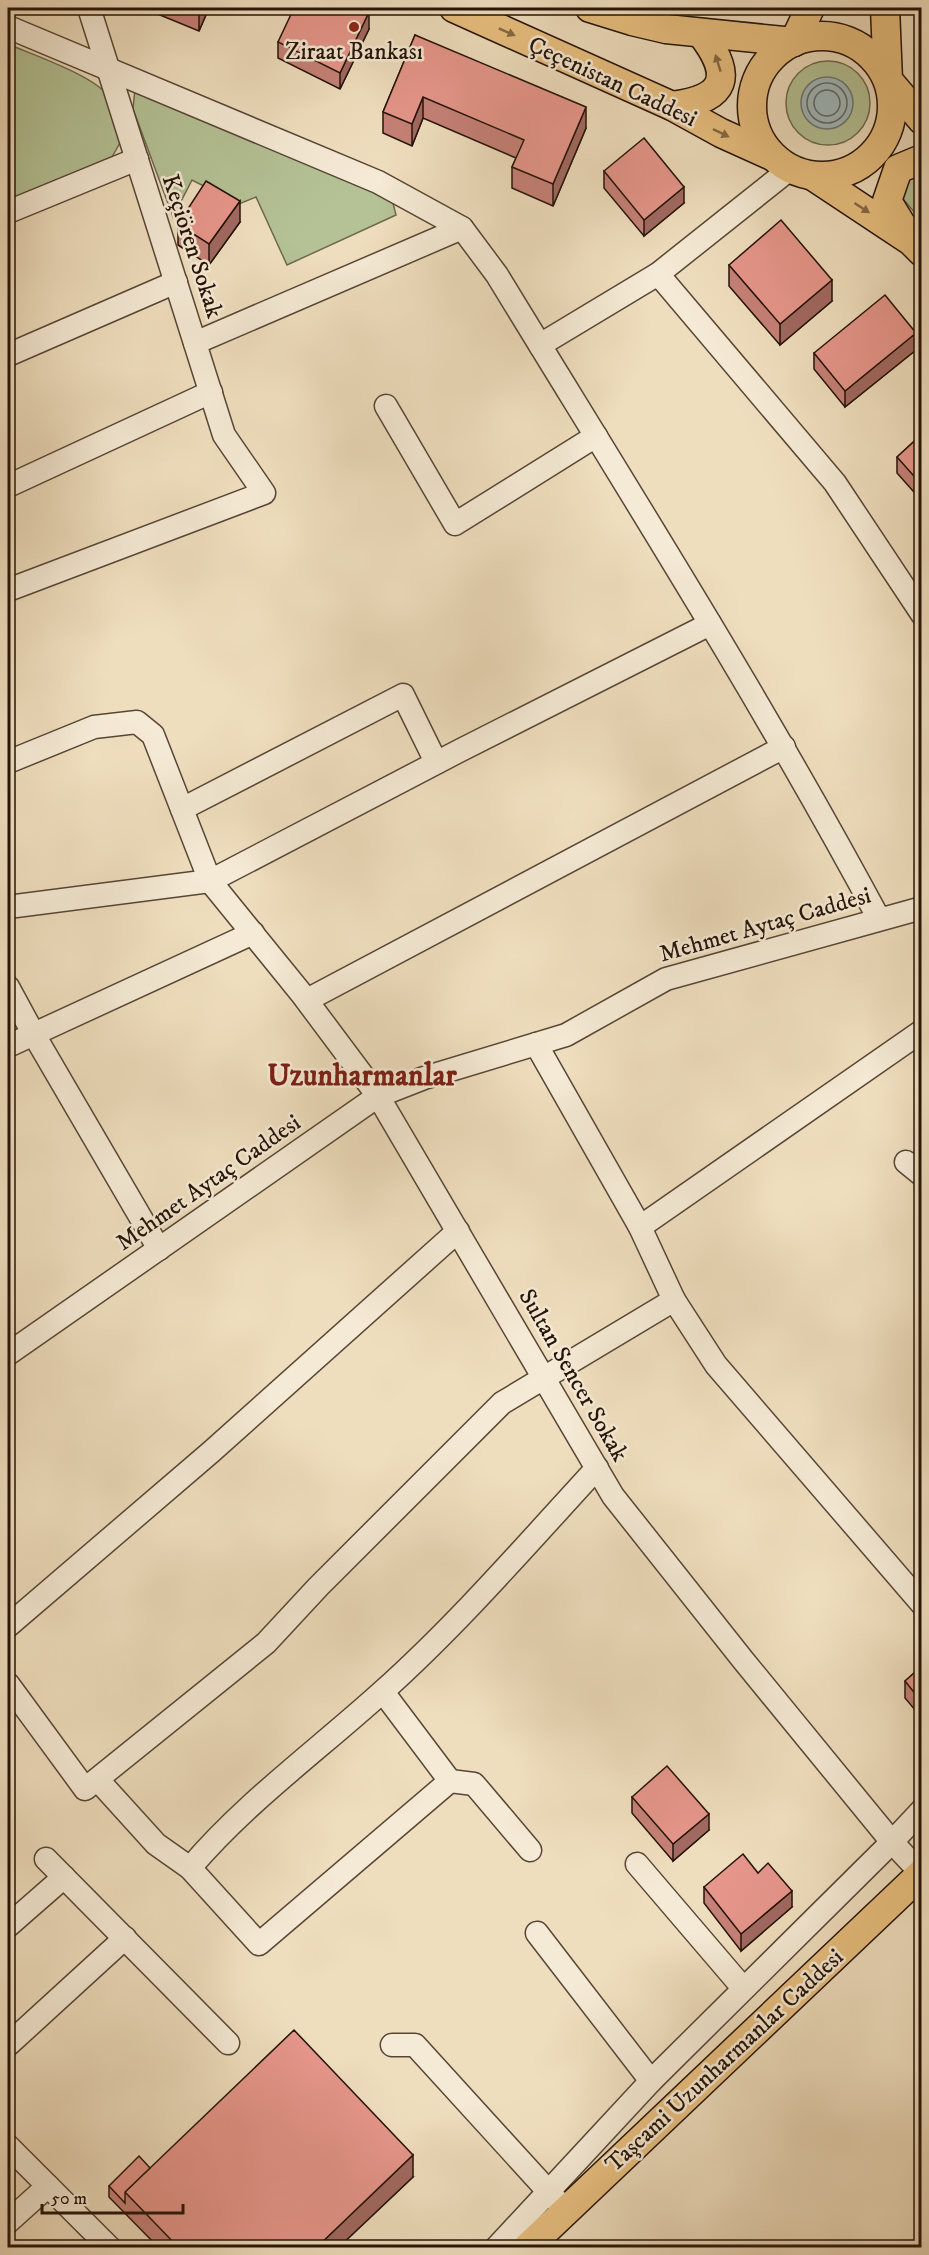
<svg xmlns="http://www.w3.org/2000/svg" width="929" height="2255" font-family="'IM FELL DW Pica',serif">
  <rect width="100%" height="100%" fill="#efdebe"/>
  <filter id="stains"><feTurbulence type="fractalNoise" baseFrequency=".00333" numOctaves="4"/><feColorMatrix values="0 0 0 0 .2 0 0 0 0 .09 0 0 0 0 .02 0 0 0 .5 -.17"/></filter>
  <radialGradient id="worn" r=".72"><stop offset=".6" stop-color="#630" stop-opacity="0"/><stop offset="1" stop-color="#630" stop-opacity=".3"/></radialGradient>
  <g fill="#b4c296" stroke="#6c6a4f" stroke-width="1.5">
    <path d="M8,44C30,54 99,77 109,98C115,111 117,129 120,143L112,157L8,200Z"/>
    <circle cx="828" cy="103" r="42"/>
    <path d="M135,89L392,199L396,215L287,265L256,197L239,204L192,180L173,217L133,109Z"/>
    <path d="M921,168V220L898,193L912,171Z"/>
  </g>
  <circle fill="#9fb9bd" stroke="#6e7775" stroke-width="1.5" cx="827" cy="103" r="26"/>
  <g fill="none" stroke-linecap="round" stroke-linejoin="round">
    <g stroke="#626662" stroke-width="1.5">
      <circle cx="827" cy="103" r="20"/>
      <circle cx="827" cy="103" r="13"/>
    </g>
    <g stroke="#574636" stroke-width="25">
      <g id="minor">
        <path d="M8,27L378,182L462,228L497,275C627,488 761,699 879,919"/>
        <path d="M8,212L137,159"/>
        <path d="M658,274L835,483L922,614"/>
        <path d="M195,343L462,228"/>
        <path d="M540,345L658,274L790,169"/>
        <path d="M8,355L176,282"/>
        <path d="M386,406L455,524L596,436"/>
        <path d="M8,486L211,392"/>
        <path d="M8,590L264,493L224,435L89,8"/>
        <path d="M8,762L94,727L137,722L153,735L210,881L301,993L378,1096L613,1496L743,1660L892,1842L922,1874"/>
        <path d="M182,809L403,695L436,762"/>
        <path d="M8,907L210,881L459,751L710,624"/>
        <path d="M8,987L33,1033L159,1249"/>
        <path d="M307,1000L784,747"/>
        <path d="M536,1044L640,1227L674,1300L716,1365L922,1604"/>
        <path d="M8,1046L253,933"/>
        <path d="M906,1162L922,1175"/>
        <path d="M640,1227L922,1031"/>
        <path d="M8,1354L378,1096L424,1078L566,1035L666,979L922,908"/>
        <path d="M8,1626L211,1452L458,1231"/>
        <path d="M8,1684L85,1789L266,1643L318,1587L502,1403L674,1300"/>
        <path d="M98,1780L156,1844L190,1868L259,1944L450,1781L383,1692"/>
        <path d="M450,1781L474,1784L530,1850"/>
        <path d="M46,1859L228,2043"/>
        <path d="M637,1864L743,1988"/>
        <path d="M190,1868C246,1802 318,1750 382,1692C459,1623 527,1544 597,1468"/>
        <path d="M8,1926L64,1877"/>
        <path d="M537,1933L651,2081"/>
        <path d="M8,2045L125,1938"/>
        <path d="M392,2045H415L558,2202"/>
        <path d="M8,2146L110,2248"/>
        <path d="M8,2222L48,2186"/>
        <path d="M496,2248L651,2081L892,1842L922,1810"/>
      </g>
    </g>
    <g stroke="#241308" stroke-width="31">
      <g id="major">
        <path d="M454,8L672,106L721,133L772,156"/>
        <path d="M590,8L632,21L666,29L794,42"/>
        <path d="M885,8L888,80L922,120"/>
        <circle cx="822" cy="106" r="70"/>
        <path d="M794,42L810,8"/>
        <path d="M672,106C727,99 734,76 701,33"/>
        <path d="M813,176L911,241L922,252"/>
        <path d="M906,232L887,201L898,169L922,159"/>
        <path d="M527,2248L922,1873"/>
      </g>
    </g>
    <use href="#minor" stroke="#f5ead5" stroke-width="22"/>
    <use href="#major" stroke="#e8bf7f" stroke-width="28"/>
  </g>
  <g fill="#c68178" stroke="#241308" stroke-width="1.5">
    <path d="M143,8H209L199,31Z"/>
    <path d="M369,29L340,89L278,58V42Z"/>
    <path d="M415,35L586,128L553,206L512,188V167L516,158L423,118L412,146L383,133V112Z"/>
    <path d="M604,171L684,203L644,236L604,188Z"/>
    <path d="M240,222L209,265L178,245V224Z"/>
    <path d="M729,265L832,301L780,345L729,286Z"/>
    <path d="M916,350L845,407L814,369V353Z"/>
    <path d="M921,435V500L897,473V457Z"/>
    <path d="M921,1667V1717L905,1698V1681Z"/>
    <path d="M632,1797L709,1830L673,1861L632,1813Z"/>
    <path d="M704,1887L792,1907L741,1951L704,1903Z"/>
    <path d="M150,2168L413,2177L339,2247H158L109,2197V2186Z"/>
  </g>
  <g fill="#a16961" stroke="#241308" stroke-width="1.5">
    <path d="M200,8H209L199,31V9Z"/>
    <path d="M369,12V29L340,89V73Z"/>
    <path d="M423,97V118L412,146V124Z"/>
    <path d="M586,107V128L553,206V184Z"/>
    <path d="M684,187V203L644,236V220Z"/>
    <path d="M240,201V222L209,265V244Z"/>
    <path d="M832,280V301L780,345V324Z"/>
    <path d="M916,333V350L845,407V391Z"/>
    <path d="M709,1814V1830L673,1861V1844Z"/>
    <path d="M792,1891V1907L741,1951V1934Z"/>
    <path d="M413,2155V2177L339,2247H317Z"/>
  </g>
  <g fill="#e6968b" stroke="#241308" stroke-width="1.5">
    <path d="M294,8H359L369,12L340,73L278,42Z"/>
    <path d="M415,35L586,107L553,184L512,167L524,140L423,97L412,124L383,112Z"/>
    <path d="M644,138L684,187L644,220L604,171Z"/>
    <path d="M206,181L240,201L209,244L178,224Z"/>
    <path d="M781,220L832,280L780,324L729,265Z"/>
    <path d="M885,295L916,333L845,391L814,353Z"/>
    <path d="M921,435V484L897,457Z"/>
    <path d="M921,1667V1701L905,1681Z"/>
    <path d="M667,1766L709,1814L673,1844L632,1797Z"/>
    <path d="M743,1854L758,1873L768,1863L792,1891L741,1934L704,1887Z"/>
    <path d="M294,2030L413,2155L317,2247H178L125,2192Z"/>
    <path d="M139,2156L150,2168L125,2192V2203L109,2186Z"/>
  </g>
  <defs><path id="oneway-solid" d="M-6-.8H1V-3.2L6.5 0L1 3.2V.8H-6Z" transform="scale(1.5)"/></defs>
  <g fill="#866944">
    <use href="#oneway-solid" transform="translate(507 32) rotate(24)"/>
    <use href="#oneway-solid" transform="translate(718 63) rotate(-107)"/>
    <use href="#oneway-solid" transform="translate(721 133) rotate(26)"/>
    <use href="#oneway-solid" transform="translate(862 208) rotate(33)"/>
  </g>
  <circle fill="#8f2418" stroke="#f5ead5" stroke-width="2" cx="354" cy="27" r="6"/>
  <g text-anchor="middle" stroke-width="5" stroke-linejoin="round" paint-order="stroke">
    <g font-size="24" fill="#241308" stroke="#f5ead5">
      <text x="354" y="59">Ziraat Bankası</text>
    </g>
    <g font-size="24" fill="#241308" stroke="#f5ead5">
      <text transform="translate(613 81) rotate(25)" y="8">Çeçenistan Caddesi</text>
      <text transform="translate(193 246) rotate(72)" y="8">Keçiören Sokak</text>
      <text transform="translate(765 924) rotate(-16)" y="8">Mehmet Aytaç Caddesi</text>
      <text transform="translate(208 1182) rotate(-35)" y="8">Mehmet Aytaç Caddesi</text>
      <text transform="translate(574 1375) rotate(60)" y="8">Sultan Sencer Sokak</text>
      <text transform="translate(724 2060) rotate(-43)" y="8">Taşcami Uzunharmanlar Caddesi</text>
    </g>
    <g font-size="30" font-weight="bold" fill="#7a1f14" stroke="#f5ead5">
      <text x="362" y="1085">Uzunharmanlar</text>
    </g>
  </g>
  <rect width="929" height="2255" fill="none" stroke="#efdebe" stroke-width="30"/>
  <rect x="9" y="9" width="911" height="2237" fill="none" stroke="#241308" stroke-width="3"/>
  <rect x="15" y="15" width="899" height="2225" fill="none" stroke="#241308" stroke-width="1.5"/>
  <path d="M42 2204v9h141v-9" fill="none" stroke="#241308" stroke-width="3"/>
  <text x="51" y="2204" font-size="18" fill="#241308" stroke="#f5ead5" stroke-width="4.5" paint-order="stroke">50 m</text>
  <rect width="100%" height="100%" filter="url(#stains)"/>
  <rect width="100%" height="100%" fill="url(#worn)"/>
</svg>
